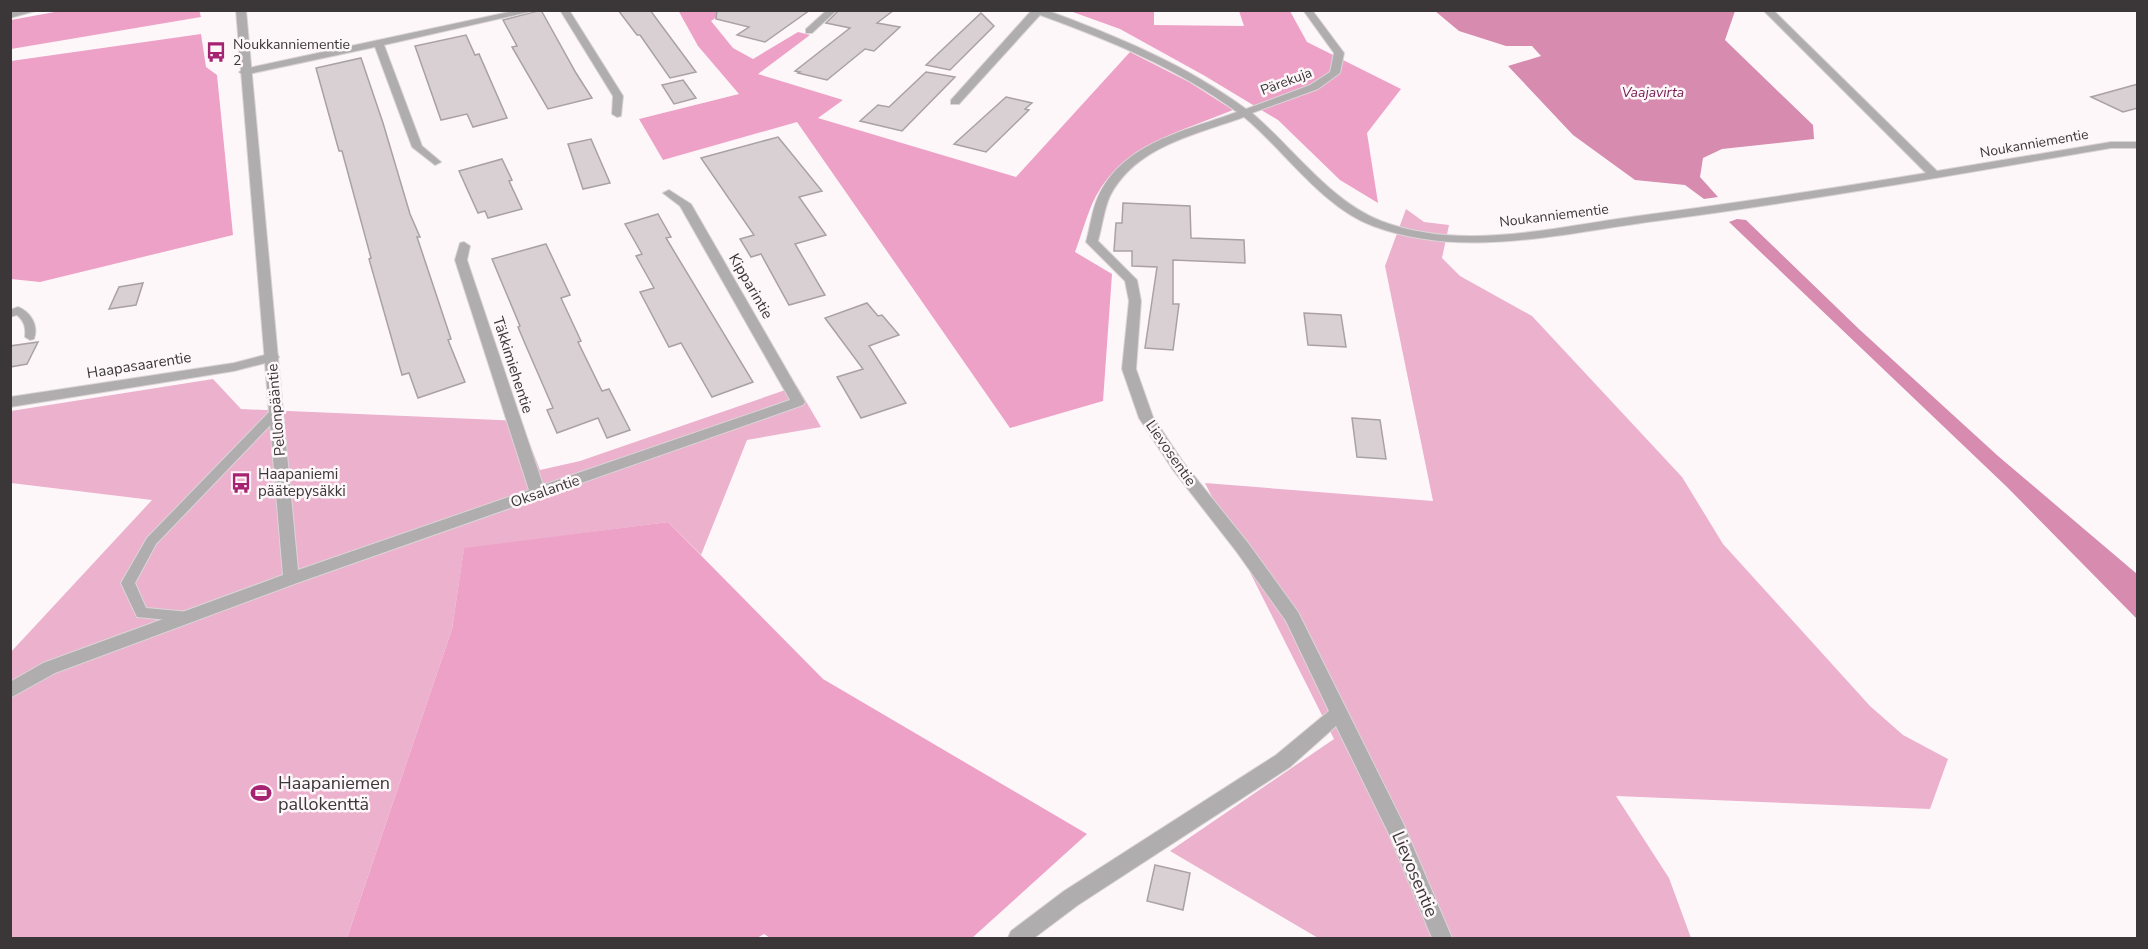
<svg xmlns="http://www.w3.org/2000/svg" width="2148" height="949" font-family="'Nunito Sans',sans-serif">
  <rect width="100%" height="100%" fill="#fef7fa"/>
  <g fill="#ecb1cd">
    <path d="M1406,209L1424,222L1449,225L1442,258L1460,276L1532,316L1682,477L1723,544L1870,706L1903,735L1948,759L1930,809L1616,796L1669,878L1691,938H1318L1170,851L1334,739L1205,483L1433,501L1385,266Z"/>
    <path d="M213,379L241,409L521,421L540,470L580,461L797,386L821,427L747,440L701,555L668,522L464,549L452,629L347,938H11L10,653L152,500L11,483V411Z"/>
  </g>
  <g fill="#eea1c6">
    <path d="M199,10L201,17L11,49V20L60,11Z"/>
    <path d="M678,10L726,11L711,21L733,48L753,59L798,32L810,35L758,74L843,100L818,118L1016,177L1130,52L1189,82L1233,110C1183,131 1124,144 1096,196C1087,213 1082,234 1075,252L1112,274L1103,401L1010,428L797,122L663,160L639,119L739,94L698,46Z"/>
    <path d="M1070,11H1154V25L1244,26L1239,11H1290L1307,42L1401,89L1367,133L1378,203L1340,180L1278,120L1205,76L1120,29Z"/>
    <path d="M201,34L206,67L217,75L233,235L40,282L11,279V61Z"/>
    <path d="M668,522L823,679L1087,834L972,938H770L764,934L757,938H347L452,629L464,548Z"/>
  </g>
  <g fill="#d68baf">
    <path d="M1435,11H1735L1725,40L1813,125L1814,139L1722,149L1703,158L1700,177L1718,197L1704,199L1685,185L1635,180L1573,135L1508,66L1541,56L1532,46H1506L1459,31Z"/>
    <path d="M1737,219L1746,220L1860,330L1998,456L2137,574V619L2007,487L1729,222Z"/>
  </g>
  <g fill="#d9d0d4" stroke="#a9a1a4" stroke-width="1.5">
    <path d="M541,10L576,73L592,98L548,109L512,47L517,46L503,20Z"/>
    <path d="M618,10H650L696,72L670,78L640,35H637Z"/>
    <path d="M717,10H810L765,42L737,35L749,27L716,19Z"/>
    <path d="M839,10H894L877,23L900,27L874,51L865,49L827,80L798,73L800,72L795,71L850,28L826,23Z"/>
    <path d="M981,13L994,26L950,70L926,65Z"/>
    <path d="M466,35L475,55L479,54L507,118L473,127L467,114L441,120L415,46Z"/>
    <path d="M361,58L383,123L410,214L420,237H417L451,339L448,340L465,382L418,398L409,373L402,375L369,259L371,258L342,151H339L316,68Z"/>
    <path d="M926,72L955,77L902,131L860,121L878,105L889,107Z"/>
    <path d="M683,80L696,98L674,104L662,85Z"/>
    <path d="M2138,84V108L2123,112L2091,97Z"/>
    <path d="M1006,97L1032,103L1025,109L1029,110L986,152L954,144Z"/>
    <path d="M778,137L822,191L799,197L826,235L795,244L825,295L789,305L761,254L751,257L740,239L754,235L701,158Z"/>
    <path d="M591,139L610,183L583,189L568,144Z"/>
    <path d="M502,159L512,180L509,181L522,209L488,218L485,211L478,213L459,171Z"/>
    <path d="M1123,203L1190,206L1191,238L1244,240L1245,263L1173,260V304H1179L1173,350L1145,348L1157,267L1132,266V251H1114L1116,223H1122Z"/>
    <path d="M658,214L671,237L666,238L753,382L712,397L681,343L669,347L640,292L654,288L636,256L642,254L625,224Z"/>
    <path d="M546,244L570,295L561,298L581,341L578,342L602,391L609,389L630,430L607,438L598,418L557,433L547,410L553,408L526,346L518,327L520,326L492,259Z"/>
    <path d="M143,283L136,305L109,309L119,287Z"/>
    <path d="M867,303L878,316L882,315L899,335L869,346L906,403L861,418L837,377L863,369L825,318Z"/>
    <path d="M1304,313L1341,315L1346,347L1308,345Z"/>
    <path d="M38,342L27,364L10,367V346Z"/>
    <path d="M1352,418L1380,420L1386,459L1357,457Z"/>
    <path d="M1155,865L1190,873L1183,910L1147,901Z"/>
  </g>
  <g fill="none" stroke-linecap="round" stroke-linejoin="round">
    <g stroke="#dbd4d7" stroke-width="2">
      <g id="service">
        <path d="M18,307C31,312 39,326 34,339L30,340L25,337C26,327 24,321 17,315L10,317V310Z"/>
        <path d="M276,408L282,412L280,415L156,544L135,583L146,608L189,612L194,613L196,617L194,621L189,622L137,617L121,583L147,538L272,409Z"/>
      </g>
    </g>
    <g stroke="#dbd4d7" stroke-width="2">
      <g id="minor">
        <path d="M18,10H39L10,18V12Z"/>
        <path d="M518,10H537L384,45L422,146L441,162L435,165L412,147L375,47L244,75L239,72L244,69Z"/>
        <path d="M560,10H569L623,96L621,116L617,117L612,114L613,96Z"/>
        <path d="M827,10H837L812,33H806V29Z"/>
        <path d="M1032,10H1046C1116,36 1185,64 1246,109L1310,85L1330,72L1334,53L1303,10H1312L1344,53L1340,73L1318,89L1252,113C1293,148 1330,201 1381,221C1462,252 1555,227 1638,216C1734,203 1830,189 1926,173L1763,10H1773L1937,171L2111,142H2138V148H2111C1959,174 1808,201 1656,221C1563,233 1464,260 1373,226C1323,208 1284,150 1244,117C1195,135 1136,146 1110,196C1104,209 1102,227 1098,241L1137,280L1141,301L1136,369L1153,417L1183,462L1248,543L1298,612L1403,823L1452,938H1432L1388,832L1336,726L1290,767L1078,905L1034,938H1008L1011,931L1064,891L1276,755L1329,711L1286,621L1236,551L1173,470L1139,418L1122,369L1129,301L1125,281L1086,242C1090,228 1092,210 1098,197C1123,142 1186,131 1237,112C1177,68 1109,40 1040,15L959,104H951V100Z"/>
        <path d="M669,190L691,204L805,402L803,405L297,583L55,673L10,698V682L43,663L283,575L269,412L271,409H281L283,412L298,570L529,490L455,260L460,243L464,242L470,246L467,260L543,485L790,400L680,206L663,193Z"/>
        <path d="M272,353L277,354L279,357L277,360L234,371L10,407V397L234,363Z"/>
      </g>
    </g>
    <g stroke="#dbd4d7" stroke-width="2">
      <path id="tertiary" d="M236,10H246L283,412L276,417L269,412Z"/>
    </g>
    <use href="#service" fill="#b0adae" fill-rule="evenodd"/>
    <use href="#minor" fill="#b0adae" fill-rule="evenodd"/>
    <use href="#tertiary" fill="#b0adae" fill-rule="evenodd"/>
  </g>
  <defs>
    <g id="bus-bare" transform="scale(1.62)"><path d="M-5-6H5V4H4V6H2V4H-2V6H-4V4H-5ZM-3.5-4V0h7V-4ZM-3.5 1.2v1.5H-2V1.2ZM2 1.2v1.5H3.5V1.2Z" fill="#a62371" stroke="#fef7fa" stroke-width="2.5" paint-order="stroke"/></g>
    <g id="stadium-bare" transform="scale(1.62)"><path d="M0-5a6.5 5 0 1 0 0 10a6.5 5 0 1 0 0-10ZM-3.5-1.8h7v3.6h-7Z" fill="#a62371" stroke="#fef7fa" stroke-width="2.5" paint-order="stroke"/></g>
  </defs>
  <g fill-rule="evenodd">
    <use href="#bus-bare" x="216" y="52"/>
    <use href="#bus-bare" x="241" y="483"/>
    <use href="#stadium-bare" x="261" y="793"/>
  </g>
  <g text-anchor="middle" stroke-width="5" stroke-linejoin="round" paint-order="stroke">
    <g font-size="14" fill="#3b3739" stroke="#fef7fa" text-anchor="start">
      <text x="233" y="49">Noukkanniementie<tspan x="233" dy="16">2</tspan></text>
    </g>
    <g font-size="14" fill="#3b3739" stroke="#fef7fa">
      <text transform="translate(1286 81) rotate(-21)" y="5">Pärekuja</text>
      <text transform="translate(2034 143) rotate(-10)" y="5">Noukanniementie</text>
      <text transform="translate(1554 215) rotate(-7)" y="5">Noukanniementie</text>
    </g>
    <g font-size="14" font-style="italic" fill="#741c4f" stroke="#fef7fa">
      <text x="1653" y="97">Vaajavirta</text>
    </g>
    <g font-size="15" fill="#3b3739" stroke="#fef7fa">
      <text transform="translate(751 286) rotate(60)" y="5">Kipparintie</text>
      <text transform="translate(139 365) rotate(-9)" y="5">Haapasaarentie</text>
      <text transform="translate(513 365) rotate(72)" y="5">Täkkimiehentie</text>
      <text transform="translate(276 410) rotate(-95)" y="5">Pellonpääntie</text>
      <text transform="translate(1171 453) rotate(55)" y="5">Lievosentie</text>
      <text transform="translate(545 491) rotate(-19)" y="5">Oksalantie</text>
    </g>
    <g font-size="15" fill="#3b3739" stroke="#fef7fa" text-anchor="start">
      <text x="258" y="479">Haapaniemi<tspan x="258" dy="17">päätepysäkki</tspan></text>
    </g>
    <g font-size="18" fill="#3b3739" stroke="#fef7fa" text-anchor="start">
      <text x="278" y="789">Haapaniemen<tspan x="278" dy="21">pallokenttä</tspan></text>
    </g>
    <g font-size="18" fill="#3b3739" stroke="#fef7fa">
      <text transform="translate(1415 874) rotate(67)" y="6">Lievosentie</text>
    </g>
  </g>
  <rect width="2148" height="949" fill="none" stroke="#3b3739" stroke-width="24"/>
</svg>
